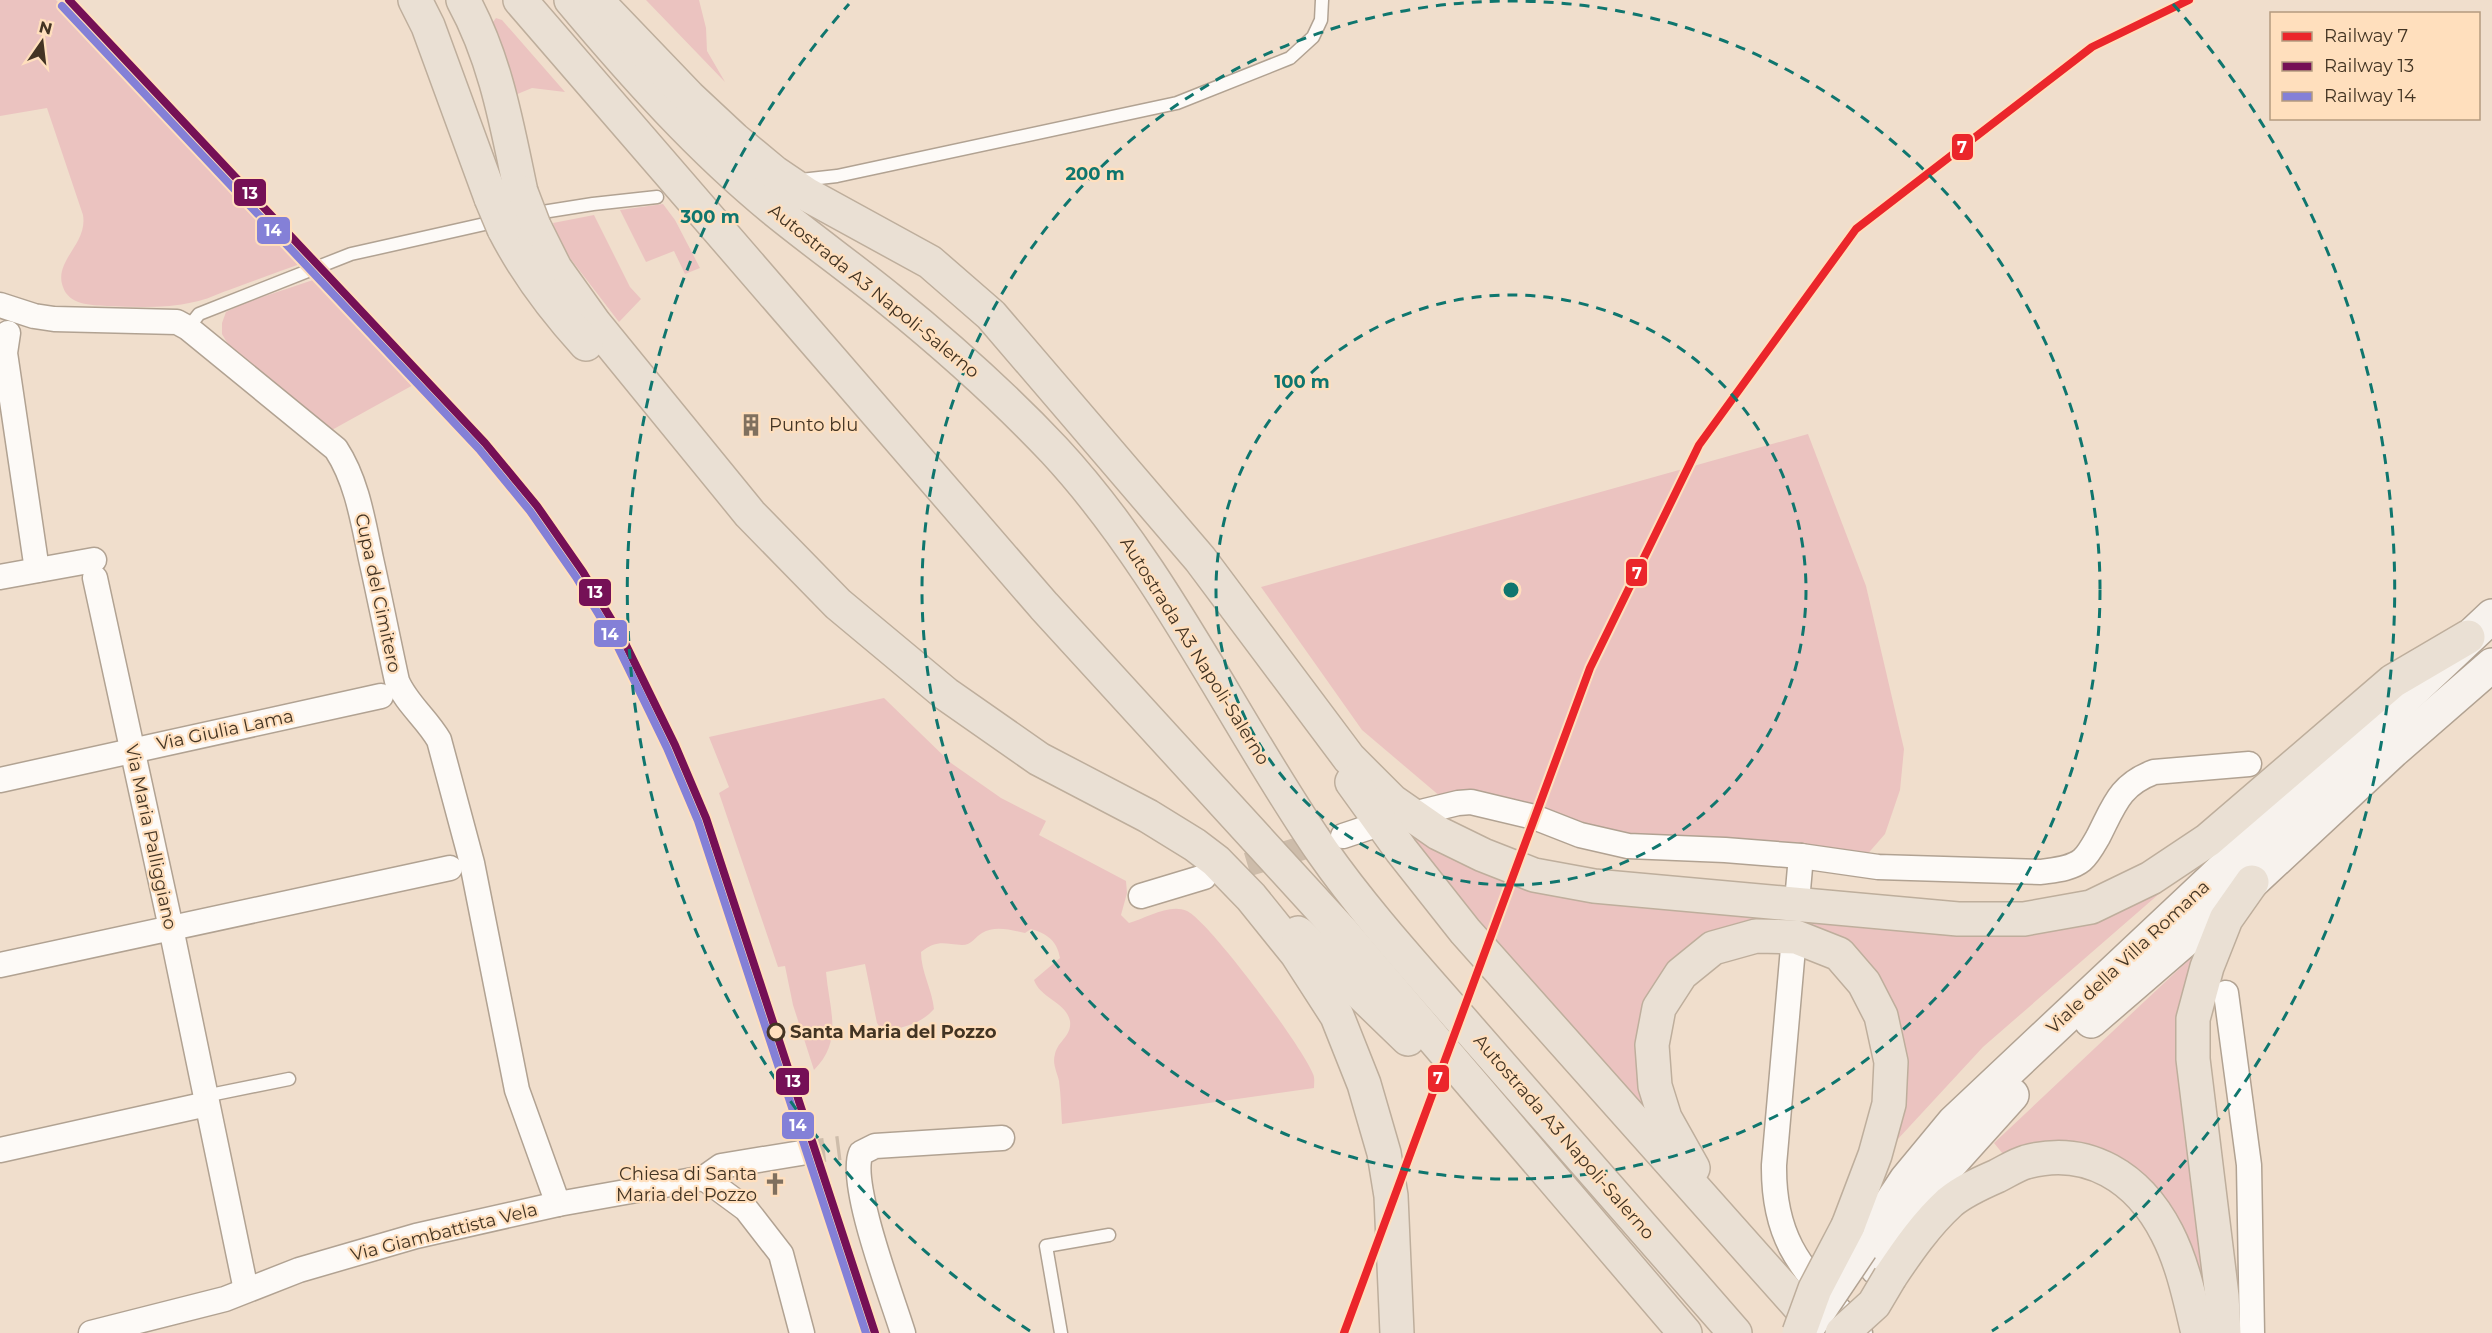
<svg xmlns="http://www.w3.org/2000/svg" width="2492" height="1333" font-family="Montserrat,sans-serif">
  <rect width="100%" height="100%" fill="#f0decc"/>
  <g fill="#ebc3c0">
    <path d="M0,0H56L303,263C278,272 253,281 229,290C217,294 206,300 194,302C165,309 136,307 107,306C91,305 69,305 63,287C53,261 88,244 83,215L47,108L0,116Z"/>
    <path d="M646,0H699L706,28L707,51L725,82Z"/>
    <path d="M496,18L502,20L565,92L532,88L515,95L502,47L493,22Z"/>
    <path d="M663,204L675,220L700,268L685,274L674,251L646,262L620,210Z"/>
    <path d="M594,215L630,287L641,299L619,322L560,245L553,223Z"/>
    <path d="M322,277L330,279L424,379L330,431L239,363L222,334V323L226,312L247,302Z"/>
    <path d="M1808,434L1866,586L1904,749L1900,790L1885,834L1865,857L1619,840L1441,797L1362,730L1261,587Z"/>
    <path d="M884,698L951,763L1001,798L1046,821L1039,835L1126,881L1127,893L1121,915L1129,923C1146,918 1170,903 1187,911C1209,921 1304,1049 1313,1074C1315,1078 1314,1083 1314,1088L1062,1124C1061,1110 1061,1095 1059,1081C1057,1072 1052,1064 1055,1054C1058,1041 1072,1036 1070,1021C1066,1002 1040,998 1034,980L1060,958C1057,941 1048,934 1031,929L1025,933C1011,930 995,925 982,933C975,937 972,945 962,945C945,944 937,939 921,952C921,972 932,989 934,1009C920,1025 903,1027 883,1032L877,1023L865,964L826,972C829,1009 844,1040 814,1070L793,1005L785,966L778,967L719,793L729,787L709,737Z"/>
    <path d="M1410,826L1476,861L1965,927L2156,887L2160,893L1983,1047L1885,1153L1897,1063L1835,941L1685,955L1651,1114L1612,1073L1407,837Z"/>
    <path d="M2196,953L2213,1333L2121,1160L2092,1146L2061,1141L2031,1144L2003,1154L1994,1143Z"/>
  </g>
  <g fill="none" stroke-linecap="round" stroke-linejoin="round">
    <g stroke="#cdbcaa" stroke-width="24" stroke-dasharray="24 12" stroke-linecap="butt">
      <path d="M1213,875L1332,839"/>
      <path d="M801,1153L840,1148"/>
    </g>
    <g stroke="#b1a292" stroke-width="15">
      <g id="service">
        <path d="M801,180L837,176L1177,103L1290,58L1313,37L1321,20L1322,0"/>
        <path d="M530,214L593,204L657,197"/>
        <path d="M188,328L199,314L351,254L498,221"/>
        <path d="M205,1096L289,1079"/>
        <path d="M1061,1333L1046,1246L1109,1235"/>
      </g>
    </g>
    <g stroke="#b1a292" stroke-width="27">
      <g id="minor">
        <path d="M0,305L34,316L54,319L177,322L188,328L336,449C357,481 363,521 371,559C380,599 388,640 397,681C406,703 427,719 439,740L472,863L517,1090L558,1204"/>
        <path d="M8,333L5,353L37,570"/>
        <path d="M0,577L94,560"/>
        <path d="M95,578L171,928L246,1290"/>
        <path d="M0,780L381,696"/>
        <path d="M1425,811L1458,803L1471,802L1534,817L1580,835L1628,846L1725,850L1801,856L1878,867L2041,872C2054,870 2071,869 2082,860C2088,855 2094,844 2098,837C2114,806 2119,785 2154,772L2249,764"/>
        <path d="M1343,836L1370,827"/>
        <path d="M1798,890L1801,856"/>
        <path d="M1141,896L1204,877"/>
        <path d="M1793,948L1774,1165C1773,1249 1809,1274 1860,1333"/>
        <path d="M0,965L450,868"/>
        <path d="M2226,993L2249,1165L2252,1333"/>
        <path d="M0,1150L207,1104"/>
        <path d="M704,1178L746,1209L781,1254L802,1333"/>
        <path d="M91,1333L225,1299L299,1270L416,1236L558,1204L704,1178L721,1166L801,1153"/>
        <path d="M903,1333C892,1297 848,1183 861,1153L875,1146L1002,1138"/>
      </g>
    </g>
    <g stroke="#b1a292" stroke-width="36">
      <g id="secondary">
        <path d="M2091,1021L2252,882L2393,751L2492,665"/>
        <path d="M1861,1248L1906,1180L1954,1122L2492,616"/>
        <path d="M1877,1268L1919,1203L1940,1175L2012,1095"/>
      </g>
    </g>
    <g stroke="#beae9c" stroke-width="36">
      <g id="motorway">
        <path d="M415,0L428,26L491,198"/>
        <path d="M463,0C496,60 507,126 521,192"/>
        <path d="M520,0L1044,606L1344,934L1685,1333"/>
        <path d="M571,0C634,75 700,149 776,211C813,241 852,269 889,299C947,346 1003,396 1054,450C1162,566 1232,720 1322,851C1366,914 1420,972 1470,1030C1558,1131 1646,1232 1735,1333"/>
        <path d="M596,0L689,97L734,139L775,173L806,194L930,262L991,315L1200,559L1349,758L1392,801L1438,833L1483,855L1534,875L1594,886L1958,919H2024L2091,907L2151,878L2208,840L2393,681L2468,637"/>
        <path d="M534,226L555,268L595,324L750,514L838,604L946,694L1039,759L1148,816L1195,845L1216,861L1251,897L1297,954L1337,1016L1364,1084L1384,1153L1391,1196L1397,1333"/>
        <path d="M504,229C526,272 553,308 586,344"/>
        <path d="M1352,782L1401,850L1465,931L1823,1333"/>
        <path d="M1298,933L1408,1039"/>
        <path d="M1693,1168L1665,1118L1655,1086L1652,1045L1659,1008L1681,974L1713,948L1756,936L1796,937L1839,954L1864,983L1881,1016L1891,1062L1889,1104L1875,1155L1848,1226"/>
        <path d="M1890,1277C1908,1250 1926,1224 1950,1202C1963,1191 1981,1183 1997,1176C2007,1171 2016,1165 2026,1162C2088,1145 2139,1178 2167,1233C2183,1264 2190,1300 2198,1333"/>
        <path d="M2224,1333L2222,1296L2193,1059V1019L2207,967L2226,919L2252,882"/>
      </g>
    </g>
    <use href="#service" stroke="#fdfaf7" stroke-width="12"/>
    <use href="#minor" stroke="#fdfaf7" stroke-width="24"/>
    <use href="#secondary" stroke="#f7f2ed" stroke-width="33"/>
    <use href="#motorway" stroke="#eae0d4" stroke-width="33"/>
    <g stroke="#b1a292" stroke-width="36" stroke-linecap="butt">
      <path id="secondary-bridge" d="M1810,1324L1861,1248"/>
    </g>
    <g stroke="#beae9c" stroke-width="36" stroke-linecap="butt">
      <g id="motorway-bridge">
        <path d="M521,192L534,226"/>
        <path d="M491,198L504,229"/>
        <path d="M1799,1333L1815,1289L1848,1226"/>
        <path d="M1842,1333L1874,1304L1890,1277"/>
      </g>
    </g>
    <use href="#secondary-bridge" stroke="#f7f2ed" stroke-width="33"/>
    <use href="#motorway-bridge" stroke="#eae0d4" stroke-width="33"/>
    <g stroke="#ffdfbd" stroke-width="12">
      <path id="rail-1" d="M1344,1333L1590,668L1699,445L1856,229L2092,47L2189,0"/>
    </g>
    <g stroke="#ffdfbd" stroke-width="12">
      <path id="rail-2" d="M69,0L485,443L537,506L583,572L623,639L675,745L706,818L875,1333"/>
    </g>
    <g stroke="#ffdfbd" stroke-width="12">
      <path id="rail-3" d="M62,6L479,449L530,511L576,577L616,643L667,748L698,821L866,1333"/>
    </g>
    <use href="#rail-1" stroke="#eb262b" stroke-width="8"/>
    <use href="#rail-2" stroke="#751056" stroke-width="8"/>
    <use href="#rail-3" stroke="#8480d7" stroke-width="8"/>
  </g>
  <g fill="none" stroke="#0f766e" stroke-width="3" stroke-dasharray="10 8">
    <circle cx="1511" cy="590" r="295"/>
    <circle cx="1511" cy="590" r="589"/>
    <path d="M1030 1331A884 884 0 0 1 849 4M2173 4A884 884 0 0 1 1992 1331"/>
  </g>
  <defs>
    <g id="building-bare" transform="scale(1.8)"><path d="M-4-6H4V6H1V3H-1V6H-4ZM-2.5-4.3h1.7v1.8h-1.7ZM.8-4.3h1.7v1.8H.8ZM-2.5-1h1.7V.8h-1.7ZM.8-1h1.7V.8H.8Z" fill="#80705e" stroke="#ffdfbd" stroke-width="2.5" paint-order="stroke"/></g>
    <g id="church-bare" transform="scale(1.8)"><path d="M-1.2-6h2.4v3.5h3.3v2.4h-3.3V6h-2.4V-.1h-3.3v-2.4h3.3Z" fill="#80705e" stroke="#ffdfbd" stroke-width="2.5" paint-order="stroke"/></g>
  </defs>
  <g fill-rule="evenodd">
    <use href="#building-bare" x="751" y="425"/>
    <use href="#church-bare" x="775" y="1184"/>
  </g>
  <circle fill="#ffdfbd" stroke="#433423" stroke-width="3" cx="776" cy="1032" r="8"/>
  <g text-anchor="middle" stroke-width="4.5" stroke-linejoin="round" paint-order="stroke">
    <g font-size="18" fill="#433423" stroke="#ffdfbd">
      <text transform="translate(874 291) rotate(39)" y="6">Autostrada A3 Napoli-Salerno</text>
      <text transform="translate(378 593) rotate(78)" y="6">Cupa del Cimitero</text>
      <text transform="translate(1195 651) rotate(58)" y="6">Autostrada A3 Napoli-Salerno</text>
      <text transform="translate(225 730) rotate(-12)" y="6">Via Giulia Lama</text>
      <text transform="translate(151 837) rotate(78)" y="6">Via Maria Palliggiano</text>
      <text transform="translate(2128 957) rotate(-43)" y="6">Viale della Villa Romana</text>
      <text transform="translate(1564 1137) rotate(49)" y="6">Autostrada A3 Napoli-Salerno</text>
      <text transform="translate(444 1232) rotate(-14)" y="6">Via Giambattista Vela</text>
    </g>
    <g font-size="18" fill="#433423" stroke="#ffdfbd" text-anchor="start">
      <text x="769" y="431">Punto blu</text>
      <text x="757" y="1180" text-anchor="end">Chiesa di Santa<tspan x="757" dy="21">Maria del Pozzo</tspan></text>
    </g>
    <g font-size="18" font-weight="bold" fill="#433423" stroke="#ffdfbd" text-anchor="start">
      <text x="790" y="1038">Santa Maria del Pozzo</text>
    </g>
  </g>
  <circle cx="1511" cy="590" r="9" fill="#0f766e" stroke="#ffdfbd" stroke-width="3"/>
  <g font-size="18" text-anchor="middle" font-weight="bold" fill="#0f766e" stroke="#ffdfbd" stroke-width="4.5" stroke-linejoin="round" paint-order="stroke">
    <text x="1095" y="180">200 m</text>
    <text x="710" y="223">300 m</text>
    <text x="1302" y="388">100 m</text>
  </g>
  <g stroke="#ffdfbd" stroke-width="2">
    <rect x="1951" y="133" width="23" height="28" rx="6" fill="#eb262b"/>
    <rect x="233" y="178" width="34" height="29" rx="6" fill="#751056"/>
    <rect x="256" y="216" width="35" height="29" rx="6" fill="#8480d7"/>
    <rect x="1625" y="558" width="23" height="29" rx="6" fill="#eb262b"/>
    <rect x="578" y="578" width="34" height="29" rx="6" fill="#751056"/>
    <rect x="593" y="619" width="35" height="29" rx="6" fill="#8480d7"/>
    <rect x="1427" y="1064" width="23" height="29" rx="6" fill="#eb262b"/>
    <rect x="775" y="1067" width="35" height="29" rx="6" fill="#751056"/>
    <rect x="781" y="1111" width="34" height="29" rx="6" fill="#8480d7"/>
  </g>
  <g font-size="16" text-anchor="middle" font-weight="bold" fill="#fff">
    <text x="1962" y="153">7</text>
    <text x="250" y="199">13</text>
    <text x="273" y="236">14</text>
    <text x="1637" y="579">7</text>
    <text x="595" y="598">13</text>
    <text x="610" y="640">14</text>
    <text x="1438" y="1084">7</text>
    <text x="793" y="1087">13</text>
    <text x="798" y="1131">14</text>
  </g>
  <rect x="2270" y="12" width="210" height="108" fill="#ffdfbd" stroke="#b49b7f" stroke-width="1.5"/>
  <rect x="2282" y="32" width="30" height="9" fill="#eb262b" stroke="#b49b7f" stroke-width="1.5"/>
  <text x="2324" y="42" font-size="18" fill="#433423">Railway 7</text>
  <rect x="2282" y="62" width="30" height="9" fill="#751056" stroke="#b49b7f" stroke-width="1.5"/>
  <text x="2324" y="72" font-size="18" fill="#433423">Railway 13</text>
  <rect x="2282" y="92" width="30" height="9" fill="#8480d7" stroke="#b49b7f" stroke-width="1.5"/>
  <text x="2324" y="102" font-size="18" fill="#433423">Railway 14</text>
  <g transform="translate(42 42) rotate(14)" stroke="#ffdfbd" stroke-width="4.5" paint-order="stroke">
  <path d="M0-4.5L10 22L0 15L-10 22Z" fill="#433423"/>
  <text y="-9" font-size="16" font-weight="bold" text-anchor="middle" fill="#433423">N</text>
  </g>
</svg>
